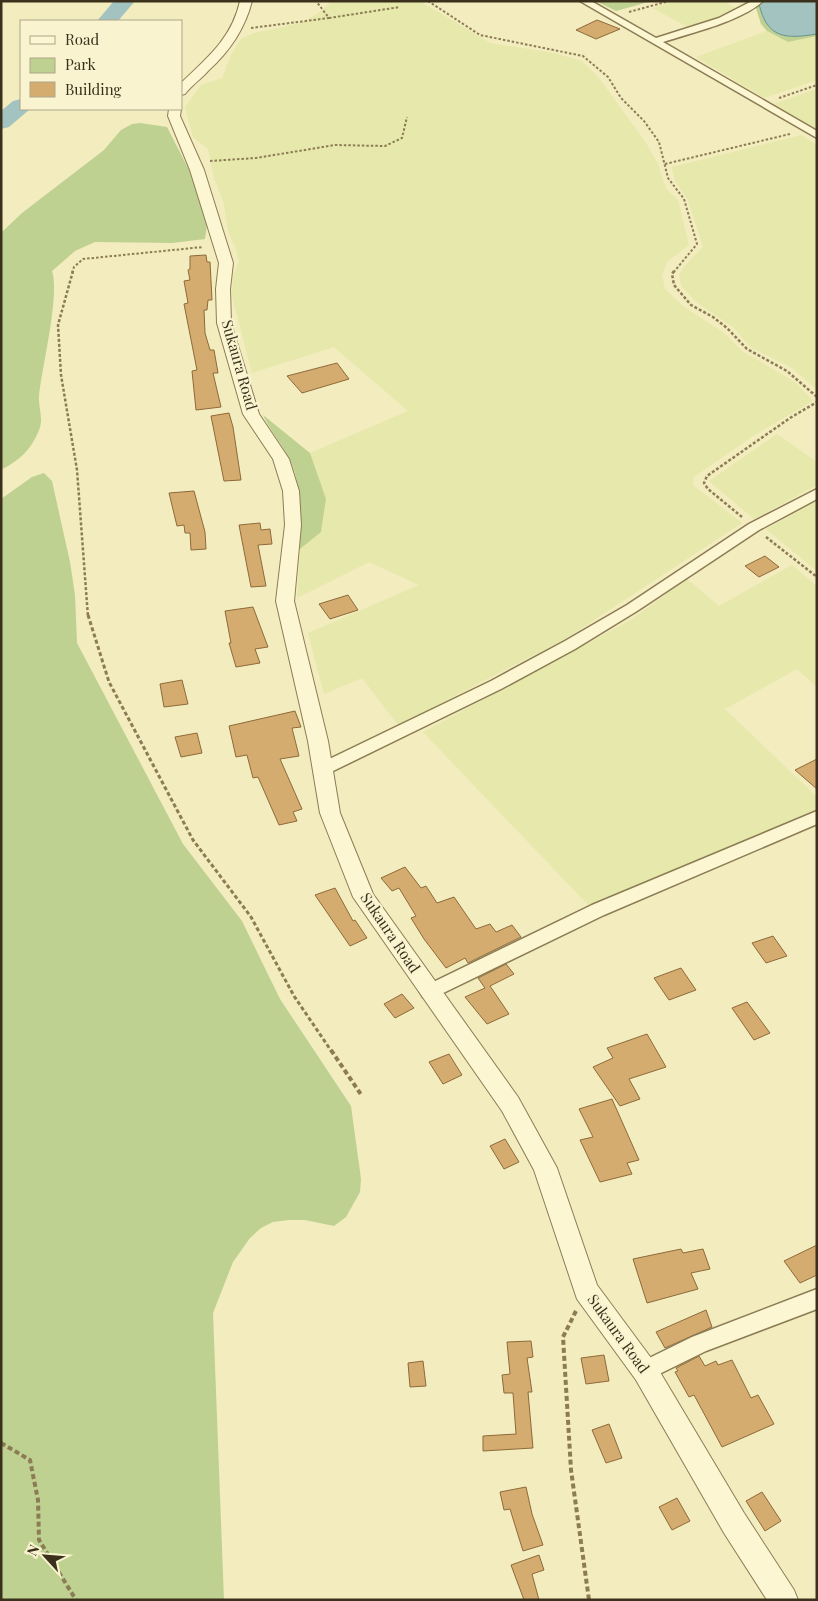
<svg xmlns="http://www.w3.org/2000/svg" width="818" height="1601" font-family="'Playfair Display',serif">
  <rect width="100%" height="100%" fill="#f2ecbe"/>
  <g fill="#e7e8ab">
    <path d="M332,1H420L490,43L554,53L582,61L599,78L646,143L658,164L666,189L678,200L689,245L668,261L662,275L665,289L684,307L723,332L742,351L795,382L813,401L753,436L694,477L693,485L742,523L565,639L398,725L362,678L324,694L308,633L419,585L369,562L297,598L300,549L321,532L326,500L310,453L408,411L334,347L252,373L232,296L233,276L239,262L236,249L228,231L224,204L214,178L208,149L193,137L185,107L201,85L222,78L231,55L241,39L254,33L301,23L320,12Z"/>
    <path d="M674,1H723L741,11L692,29L652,8Z"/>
    <path d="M767,31L788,42L817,36V80L764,98L696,57Z"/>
    <path d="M817,89V130L774,104L810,91Z"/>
    <path d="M801,135L817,145V390L792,368L750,347L734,328L696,302L681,285L679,275L684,266L703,247L688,200L675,181L672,167Z"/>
    <path d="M777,434L817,462V485L754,519L709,481Z"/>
    <path d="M817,501V571L766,529Z"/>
    <path d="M792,565L817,586V687L797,669L725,709L817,797V810L591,908L423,732L629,621L687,579L719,606Z"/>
  </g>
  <g fill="#bed191">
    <path d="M596,1H652L616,11Z"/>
    <path d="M759,4C767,39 786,39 817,34V36L788,42L767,31L761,24L755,5Z"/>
    <path d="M140,123L167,127L190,172L207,225L205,239L172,243L95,242L75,251L52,271C60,296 42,366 39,396C38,407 44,418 39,430C31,450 20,460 1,470V233L22,213L104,150L121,130L132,124Z"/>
    <path d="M263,415L310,453L326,499L321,532L300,549C299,519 303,485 289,458C281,443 270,430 263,415Z"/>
    <path d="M44,473L52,481L70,562L75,595L77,643L183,844L242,921L280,999L351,1106L361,1179L360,1192L346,1217L334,1226L305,1220H289L273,1222L261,1228L250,1238L233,1262L213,1313L224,1600H1V499L32,477Z"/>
  </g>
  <path fill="#a2c3bf" stroke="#68928f" d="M764,1H817V34C786,39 767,39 759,4Z"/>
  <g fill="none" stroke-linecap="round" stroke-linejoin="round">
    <g fill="#a2c3bf" fill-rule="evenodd">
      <path d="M114,1H135L118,21H97Z"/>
      <path d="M21,99V109H30L9,127L1,129V111L13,101Z"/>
    </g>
  </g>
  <g fill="#d4ac70" stroke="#8e6a39">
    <path d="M597,20L620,29L596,39L576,30Z"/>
    <path d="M206,255L207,262H210L212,300H208L207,310H204L205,333L210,350H214L218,373H213L221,407L196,410L192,371L197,370L184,304L188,303L184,281L190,280L188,270L190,269V256Z"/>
    <path d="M337,363L349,379L302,393L287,376Z"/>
    <path d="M229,413L233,427L241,480L224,481L211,416Z"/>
    <path d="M194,491L205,532L206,549L191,550L190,533H185L184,525L177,526L169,493Z"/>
    <path d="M260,523L261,530L270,529L272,544L258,545L266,586L251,587L239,525Z"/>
    <path d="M765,556L779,567L759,577L745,566Z"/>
    <path d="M348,595L358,610L330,619L319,604Z"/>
    <path d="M253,607L268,647L255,649L260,663L236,667L229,643H231L225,611Z"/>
    <path d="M182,680L188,704L164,707L160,684Z"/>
    <path d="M295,711L301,727L292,728L299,756L280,759L302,809L293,812L297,821L279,825L258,777L253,778L247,755L236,757L229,726Z"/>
    <path d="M197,733L202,753L181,757L175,737Z"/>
    <path d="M817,759V789L795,770Z"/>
    <path d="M405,867L421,888L426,886L437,903L454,897L476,929L490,924L496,932L512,925L521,937L468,963L465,958L446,968L424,939L411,918L416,916L399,888L392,891L381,878Z"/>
    <path d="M335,888L353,921L355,920L367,938L350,946L315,895Z"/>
    <path d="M773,936L787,956L766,963L752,943Z"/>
    <path d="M506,964L514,974L490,986L509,1014L487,1024L465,997L485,988L478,978Z"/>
    <path d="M681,968L696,990L669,1000L654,978Z"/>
    <path d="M402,994L414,1008L395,1018L384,1004Z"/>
    <path d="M747,1002L770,1033L754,1040L732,1008Z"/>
    <path d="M647,1034L666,1067L629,1079L640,1099L620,1106L593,1067L613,1058L607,1048Z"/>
    <path d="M449,1054L462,1075L443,1084L429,1062Z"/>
    <path d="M612,1099L639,1160L627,1163L632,1174L600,1182L580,1140L593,1137L579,1109Z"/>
    <path d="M505,1139L519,1162L504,1169L490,1146Z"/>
    <path d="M817,1245V1275L800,1283L784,1261Z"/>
    <path d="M681,1249L683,1253L703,1249L710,1269L691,1273L698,1289L647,1303L633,1259Z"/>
    <path d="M706,1310L712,1327L665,1348L656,1332Z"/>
    <path d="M531,1341L533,1357L527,1358L532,1392H528L533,1448L483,1451V1436L516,1434L513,1393H504L502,1375L510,1374L507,1342Z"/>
    <path d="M604,1355L609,1381L586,1384L581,1358Z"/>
    <path d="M699,1356L705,1366L716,1361L718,1365L732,1360L751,1398L758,1395L774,1424L722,1447L694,1395L689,1397L675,1372L678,1371L676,1368Z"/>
    <path d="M423,1361L426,1386L410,1387L408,1363Z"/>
    <path d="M609,1424L622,1458L606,1463L592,1430Z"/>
    <path d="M526,1487L532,1514L543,1545L523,1551L510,1509L504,1510L500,1492Z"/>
    <path d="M762,1492L781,1521L765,1531L746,1501Z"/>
    <path d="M677,1498L690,1521L672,1530L659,1507Z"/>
    <path d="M539,1555L544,1570L532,1574L539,1600H524L511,1565Z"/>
  </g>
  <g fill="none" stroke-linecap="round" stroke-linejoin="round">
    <g stroke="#8c7c55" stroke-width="3">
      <g id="minor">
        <path d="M580,1H591L656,38L719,18L752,1H763C742,21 691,33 663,42L817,131V138Z"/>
        <path d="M817,489V499L759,530L637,611L575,649L501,689L329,773L323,775L317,773L315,769L317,765L491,681L565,641L627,605L749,524Z"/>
        <path d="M817,811V824L604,915L435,997L429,999L423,997L420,992L423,987L592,905Z"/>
        <path d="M817,1289V1309L706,1351L645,1381L637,1378L634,1371L637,1364L692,1337Z"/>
      </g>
    </g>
    <g stroke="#8c7c55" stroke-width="2">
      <g id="tertiary">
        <path d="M240,1H252C245,29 229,52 208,71C201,79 192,85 185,94L181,95V83C207,58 232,38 240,1Z"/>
        <path d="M169,109H181L180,116L204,170L233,263L230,289L231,323L259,414L289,459L299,491L301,525L294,601L328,741L340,813L373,894L518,1097L557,1168L597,1285L654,1362L744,1513L794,1590L798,1600H767L724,1533L636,1380L577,1299L534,1170L502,1111L353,897L320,813L308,741L276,601L285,525L283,491L273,459L243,414L217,323L216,289L219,263L190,170L168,116Z"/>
      </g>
    </g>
    <g stroke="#8c7c55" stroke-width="2" stroke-dasharray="2.5 2" stroke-linecap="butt">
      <path d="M428,1L480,35L583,56L608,77L621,98L644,121L659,142L668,178L684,199L697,244L673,273"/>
      <path d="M629,12L669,1"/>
      <path d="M329,18L400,7"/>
      <path d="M251,28L329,18L316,1"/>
      <path d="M779,98L817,85"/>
      <path d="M210,161L256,158L335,145L385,146L402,138L407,117"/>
      <path d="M665,164L790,134"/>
      <path d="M72,273L74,267L83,259L203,247"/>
    </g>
    <g stroke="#8c7c55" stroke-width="2.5" stroke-dasharray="3 2" stroke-linecap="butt">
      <path d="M73,271L58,325L61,375L77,470L88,617"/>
      <path d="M674,271L672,274L674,285L691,305L713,317L727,328L747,349L787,371L817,397"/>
      <path d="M742,517L708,489L704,483L707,476L790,418L817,402"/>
      <path d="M766,537L817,577"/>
    </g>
    <path stroke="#8c7c55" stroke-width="3" stroke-dasharray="4 2.5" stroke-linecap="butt" d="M88,615L109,682L193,840L251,917L294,996L332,1052"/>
    <g stroke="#8c7c55" stroke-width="4" stroke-dasharray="5 3" stroke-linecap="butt">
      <path d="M331,1050L362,1096"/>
      <path d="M576,1311L563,1337L571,1470L589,1600"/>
      <path d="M1,1443L30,1460L38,1500L39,1540L76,1600"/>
    </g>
    <use href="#minor" fill="#fcf7d2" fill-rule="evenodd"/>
    <use href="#tertiary" fill="#fcf7d2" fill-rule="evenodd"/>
  </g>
  <g text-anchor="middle" stroke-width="4.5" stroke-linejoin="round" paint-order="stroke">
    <g font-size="15" fill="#3a301b" stroke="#f9f4cf">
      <text transform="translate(239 365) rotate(74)" y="5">Sukaura Road</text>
      <text transform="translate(390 933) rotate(56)" y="5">Sukaura Road</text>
      <text transform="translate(618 1334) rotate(54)" y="5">Sukaura Road</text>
    </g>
  </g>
  <rect width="818" height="1601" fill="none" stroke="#3a301b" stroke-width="5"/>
  <rect x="20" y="20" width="162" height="90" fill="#f9f4cf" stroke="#ada687"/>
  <rect x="30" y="36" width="25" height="8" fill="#fcf7d2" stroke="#ada687"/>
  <text x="65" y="45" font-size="15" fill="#3a301b">Road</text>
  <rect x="30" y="58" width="25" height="15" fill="#bed191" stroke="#ada687"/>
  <text x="65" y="70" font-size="15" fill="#3a301b">Park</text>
  <rect x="30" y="82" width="25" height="15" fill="#d4ac70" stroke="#ada687"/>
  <text x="65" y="95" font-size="15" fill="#3a301b">Building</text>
  <g transform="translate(45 1556) rotate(296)" stroke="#f9f4cf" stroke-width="4" paint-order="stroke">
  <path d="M0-4L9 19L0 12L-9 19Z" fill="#3a301b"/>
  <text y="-8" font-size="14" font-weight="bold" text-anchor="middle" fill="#3a301b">N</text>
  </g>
</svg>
